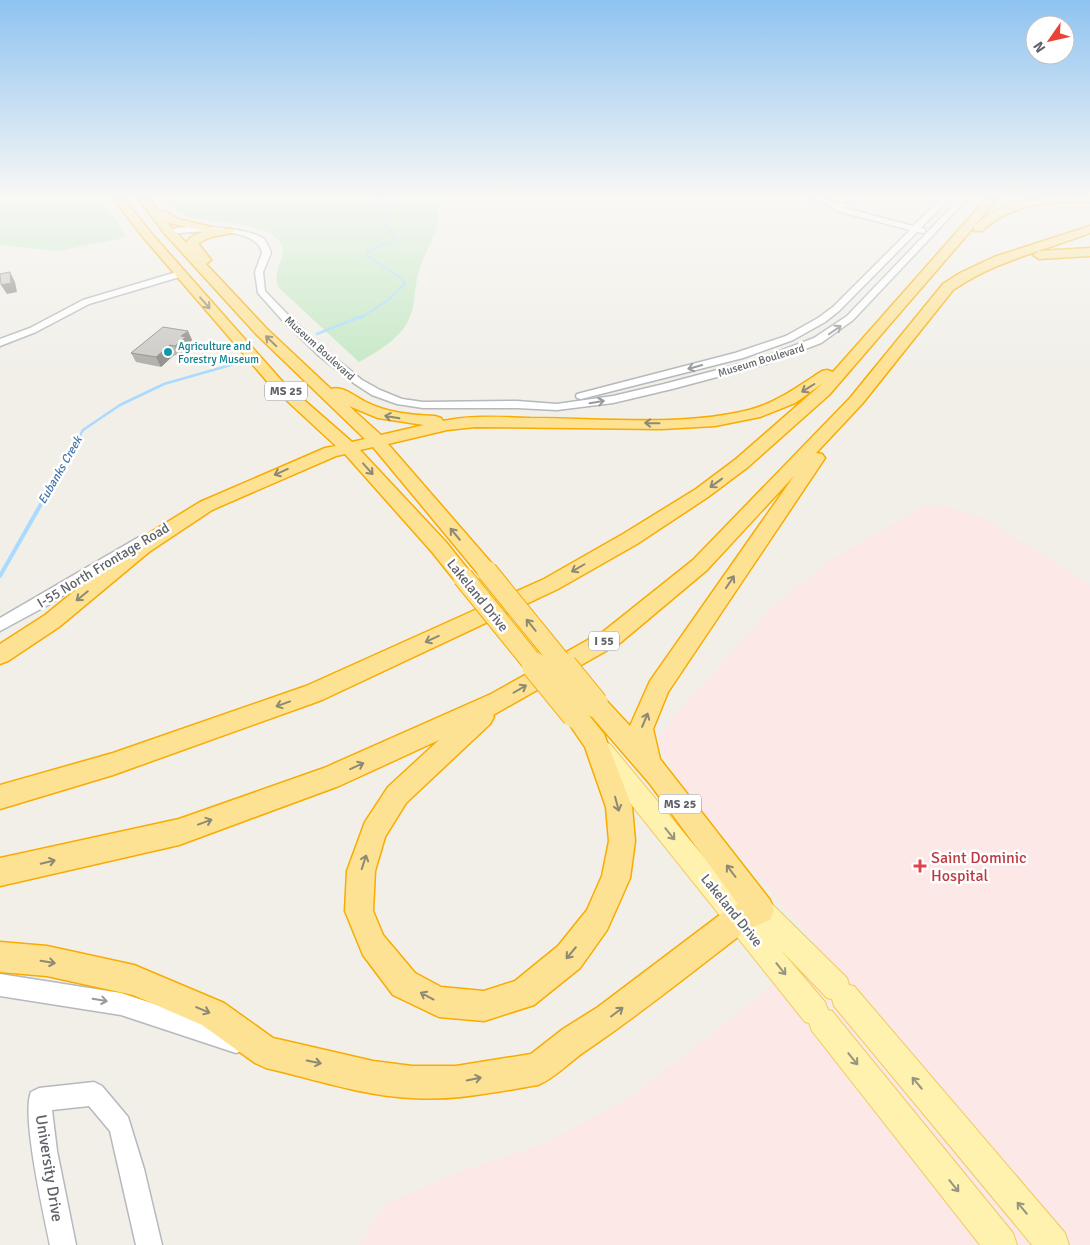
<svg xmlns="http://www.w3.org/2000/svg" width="1090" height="1245" font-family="Signika,sans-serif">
  <rect width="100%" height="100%" fill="#f1efe8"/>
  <path fill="#fce8e6" d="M925,505L944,506L984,518L1090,585V1245H358L387,1203L456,1173L546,1143L632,1096L752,1002L816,944L683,788L659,746L661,731L773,606L829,561Z"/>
  <g fill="#c5e8c5">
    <path d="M0,198H101L125,233V236L119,239L57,251L0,245Z"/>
    <path d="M179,198H436C446,224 426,247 419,271C412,294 418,313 400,333C389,345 373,354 359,362L278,287C272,268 287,257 282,246C272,220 211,224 188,217L178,211L168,201Z"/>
  </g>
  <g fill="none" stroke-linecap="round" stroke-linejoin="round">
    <path stroke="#aadaff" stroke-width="2" d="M360,318L387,301L405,284L402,279L367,256L368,251L394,241L395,237L385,225C391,213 386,207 378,198"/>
    <g stroke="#aadaff" stroke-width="2.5">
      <path d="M317,334L362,316"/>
      <path d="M60,471L83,430L120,405L164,384L234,364"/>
    </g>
    <path stroke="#aadaff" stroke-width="4" d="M0,576L61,469"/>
    <g stroke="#b5b8bc" stroke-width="3">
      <g id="minor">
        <path d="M808,198H820L847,204L848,206L845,208L913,226L942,198H950L921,228L925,229V233L917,232L839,311L825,322L793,340L743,358L581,399L577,398L576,396L577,394L735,353L786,336L818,318L833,307L910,230L837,211L832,207Z"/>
        <path d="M960,198H968L853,320L821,343L766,364L672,389L613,403L557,410L517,408H423L397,404L372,395L355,384L318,355L283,321L258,293L255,272L262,253C257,224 190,232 169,234L165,232C179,222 250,227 264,239C267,243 270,249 271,253L263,272L265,291L290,317L325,350L362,380L380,390L402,399L423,402L517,401L557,404L613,396L664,384L759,359L814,338L847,316Z"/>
        <path d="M180,271L184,274L183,276L89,304L36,332L0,346V339L30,328L83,300Z"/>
        <path d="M139,537L144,539L146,542L144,545L48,605L0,631V618Z"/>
        <path d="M0,974L121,993L236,1031L244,1034L247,1042L244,1050L236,1053L121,1015L0,996Z"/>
        <path d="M94,1082L102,1086L128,1117L144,1169L162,1245H136L110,1131L89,1106L52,1110L57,1151L76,1245H50C44,1215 21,1115 31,1092L39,1088Z"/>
      </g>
    </g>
    <g stroke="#f2c960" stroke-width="2">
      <path id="major" d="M602,741L610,744L748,910L751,901L760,897L769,901L847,978L849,985L854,986L1065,1233L1069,1245H1032L834,1006L832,999L827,998L780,949L825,1002L828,1010L832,1011L1013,1233L1017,1245H980L812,1031L809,1023L805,1022L594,758L591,751L594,744Z"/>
    </g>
    <g stroke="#f9ab00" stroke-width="3">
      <g id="highway">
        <path d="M113,198H123L151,233L281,380L352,442L365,439L257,335L165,234L138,198H148L159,211L168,213L178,219L212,227L214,229H232L234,231L232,233L211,237L198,243L211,260L206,264L267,329L331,389C343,385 355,397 366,402C388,413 411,415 435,416L441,418L443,421C471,415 501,417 530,418C599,418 682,427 749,410C776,403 799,386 822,371L827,370L833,372L987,198H998L974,226C1008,195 1048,198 1090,198V202C1050,201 1012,203 982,231H974V227L829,395L748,467L708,497L637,544L558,589L322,700L113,775L0,809V785L113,753L306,686L544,579L623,534L696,489L736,459L823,383L795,403L760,417L715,426L662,429L475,427L447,430L388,444L494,566L497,571L494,576L487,578L480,576L373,447L360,450L446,542L470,572L473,577L470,582L463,584L456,582L432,552L345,454L336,456L212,510L149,552L59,627L8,661L0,664V644L45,615L135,542L200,502L325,448L336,446L271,386L143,237ZM166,221L170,223L204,231L191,237L186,243L188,245ZM349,406L378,418L424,425L381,435Z"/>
        <path d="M1090,226V233C1043,251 995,261 953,290L862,404L816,453L822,454L825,458L668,692L653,729L660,759L770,900L774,910L770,920L748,929C695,970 643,1012 587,1050C570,1061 557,1077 538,1085C496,1092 455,1101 412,1098C363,1096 314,1079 266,1068L255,1063L202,1025L133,995L47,976L0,972V942L47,946L134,965L224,1003L273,1038L373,1061L412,1066H456L531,1054L563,1029L598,1007L729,908L738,904L650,784L587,711L583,704L587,697L595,694L603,697L630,726L650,681L794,476L707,570L620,643L493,715L494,717L490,724L406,803L385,837L375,871L373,911L383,935L415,973L441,987L484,991L515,981L558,946L587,910L602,876L609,841L606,807L585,747L563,715L567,708L575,705L583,708L604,734L632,807L635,841L630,878L607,930L580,968L534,1005L484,1021L439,1017L393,995L363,955L345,911L347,871L365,822L388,787L439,740L339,786L179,845L0,886V858L179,819L324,768L491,694L604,631L693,560L850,398L943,284L960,273L994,257Z"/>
        <path d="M1090,248V256L1039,259L1033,255L1039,251Z"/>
      </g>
    </g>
    <use href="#minor" fill="#fff" fill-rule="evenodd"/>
    <use href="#major" fill="#fff2af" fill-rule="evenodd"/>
    <use href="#highway" fill="#fde293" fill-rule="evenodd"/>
    <g stroke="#f9ab00" stroke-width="22" stroke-linecap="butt">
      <g id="highway-bridge-far1">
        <path d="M487,571L565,667"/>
        <path d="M463,577L536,667"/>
      </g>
    </g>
    <g stroke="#f9ab00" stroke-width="28" stroke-linecap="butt">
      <g id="highway-bridge">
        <path d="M535,666L575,715"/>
        <path d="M564,666L595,704"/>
      </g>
    </g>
    <use href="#highway-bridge-far1" stroke="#fde293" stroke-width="20"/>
    <use href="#highway-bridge" stroke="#fde293" stroke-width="26"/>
  </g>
  <path fill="#afaea9" d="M188,331L192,340L189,343L190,347L179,356L174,355L161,367L136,362L131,353Z"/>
  <g fill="#8f8d8a">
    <path d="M10,272L15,282L17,292L7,294L1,285Z"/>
    <path d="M188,331L192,340L189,343L190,347L179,356L175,346L181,336Z"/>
    <path d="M170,345L174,355L161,367L156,357Z"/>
  </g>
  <g fill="#cccac5" stroke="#8f8d8a">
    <path d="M10,272L11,283L1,285L0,274Z"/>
    <path d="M163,327L188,331L181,336L186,337L175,346L170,345L156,357L131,353Z"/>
  </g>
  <defs><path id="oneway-shaft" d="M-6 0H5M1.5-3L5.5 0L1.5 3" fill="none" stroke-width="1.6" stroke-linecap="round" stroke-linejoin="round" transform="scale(1.25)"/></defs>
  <g stroke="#8e8975">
    <use href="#oneway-shaft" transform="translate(205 303) rotate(49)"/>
    <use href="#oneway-shaft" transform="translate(271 341) rotate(-136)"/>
    <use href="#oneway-shaft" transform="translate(808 388) rotate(148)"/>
    <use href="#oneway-shaft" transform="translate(392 417) rotate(-170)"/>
    <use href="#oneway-shaft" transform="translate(652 423) rotate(-179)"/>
    <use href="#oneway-shaft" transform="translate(368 469) rotate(48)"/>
    <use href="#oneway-shaft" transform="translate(281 472) rotate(156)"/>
    <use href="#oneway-shaft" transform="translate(716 483) rotate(144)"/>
    <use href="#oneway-shaft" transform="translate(455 534) rotate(-130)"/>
    <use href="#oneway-shaft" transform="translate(578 568) rotate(150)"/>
    <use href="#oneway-shaft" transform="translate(730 582) rotate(-56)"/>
    <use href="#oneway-shaft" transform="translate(82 596) rotate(141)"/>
    <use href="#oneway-shaft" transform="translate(531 625) rotate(-129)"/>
    <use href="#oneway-shaft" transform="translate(432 639) rotate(155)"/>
    <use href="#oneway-shaft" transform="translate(520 689) rotate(-30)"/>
    <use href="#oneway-shaft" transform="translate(283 704) rotate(160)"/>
    <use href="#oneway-shaft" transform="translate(645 720) rotate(-67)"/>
    <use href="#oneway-shaft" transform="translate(357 766) rotate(-24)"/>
    <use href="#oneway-shaft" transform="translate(617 804) rotate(75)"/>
    <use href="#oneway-shaft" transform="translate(205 822) rotate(-20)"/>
    <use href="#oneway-shaft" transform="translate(48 862) rotate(-13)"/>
    <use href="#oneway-shaft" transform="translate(364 862) rotate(-72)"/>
    <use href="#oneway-shaft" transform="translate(731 871) rotate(-127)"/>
    <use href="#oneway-shaft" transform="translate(571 953) rotate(130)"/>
    <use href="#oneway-shaft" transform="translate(48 962) rotate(9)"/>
    <use href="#oneway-shaft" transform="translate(427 996) rotate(-152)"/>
    <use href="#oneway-shaft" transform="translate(203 1010) rotate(23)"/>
    <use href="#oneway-shaft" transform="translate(617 1012) rotate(-37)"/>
    <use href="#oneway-shaft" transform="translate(314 1062) rotate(12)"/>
    <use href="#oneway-shaft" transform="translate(474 1079) rotate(-11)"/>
  </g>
  <g stroke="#979a9d">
    <use href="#oneway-shaft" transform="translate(835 330) rotate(-35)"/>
    <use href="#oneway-shaft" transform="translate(695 367) rotate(164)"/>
    <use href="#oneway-shaft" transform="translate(597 402) rotate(-9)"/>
    <use href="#oneway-shaft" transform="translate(100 1000) rotate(9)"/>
  </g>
  <g stroke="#979581">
    <use href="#oneway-shaft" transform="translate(670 834) rotate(51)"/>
    <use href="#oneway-shaft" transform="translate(781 969) rotate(51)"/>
    <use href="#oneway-shaft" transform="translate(853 1059) rotate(51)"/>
    <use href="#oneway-shaft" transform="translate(917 1083) rotate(-130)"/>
    <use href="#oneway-shaft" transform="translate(954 1186) rotate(51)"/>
    <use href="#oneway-shaft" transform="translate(1022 1208) rotate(-130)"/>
  </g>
  <linearGradient id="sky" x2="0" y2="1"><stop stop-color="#8fc3f1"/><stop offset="0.53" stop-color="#f9f8f5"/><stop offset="1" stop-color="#f9f8f5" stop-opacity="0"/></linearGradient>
  <rect width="1090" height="372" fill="url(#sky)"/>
  <circle fill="#0f9aa8" stroke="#fff" stroke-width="2" cx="168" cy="352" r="5"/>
  <path fill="#e0444e" stroke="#fff" stroke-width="2" d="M917.5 858.5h5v5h5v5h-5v5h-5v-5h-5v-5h5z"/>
  <g text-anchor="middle" stroke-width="5" stroke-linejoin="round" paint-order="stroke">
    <g font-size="11" fill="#0d838f" stroke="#fff" text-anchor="start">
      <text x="178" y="350">Agriculture and<tspan x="178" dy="13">Forestry Museum</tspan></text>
    </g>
    <g font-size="11" fill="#5f6368" stroke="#fff">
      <text transform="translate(320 348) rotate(42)" y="4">Museum Boulevard</text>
      <text transform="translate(761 360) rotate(-17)" y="4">Museum Boulevard</text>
    </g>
    <g fill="#fff" stroke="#8f9295" stroke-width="1">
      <rect x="265" y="381.5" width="42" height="19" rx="4"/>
      <rect x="589" y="631.5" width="30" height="19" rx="4"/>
      <rect x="659" y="794.5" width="42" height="19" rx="4"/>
    </g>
    <g font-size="12" font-weight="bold" fill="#5f6368">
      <text x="286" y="395">MS 25</text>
      <text x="604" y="645">I 55</text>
      <text x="680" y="808">MS 25</text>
    </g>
    <g font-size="12" font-style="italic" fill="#4174aa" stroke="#fff">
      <text transform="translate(60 470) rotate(-60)" y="4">Eubanks Creek</text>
    </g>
    <g font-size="14" fill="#5f6368" stroke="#fff">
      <text transform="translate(103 565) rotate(-31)" y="5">I-55 North Frontage Road</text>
      <text transform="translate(478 595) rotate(51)" y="5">Lakeland Drive</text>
      <text transform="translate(732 910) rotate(51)" y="5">Lakeland Drive</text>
    </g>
    <g font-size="16" fill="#be3a42" stroke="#fff" text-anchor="start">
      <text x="931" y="863">Saint Dominic<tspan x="931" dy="18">Hospital</tspan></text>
    </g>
    <g font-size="16" fill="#5f6368" stroke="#fff">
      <text transform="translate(50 1168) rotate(81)" y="6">University Drive</text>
    </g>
  </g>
  <g transform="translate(1050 40) rotate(236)"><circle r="24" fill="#ffffff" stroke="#bfc1c3"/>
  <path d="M0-4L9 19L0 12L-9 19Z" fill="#ea4335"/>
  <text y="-8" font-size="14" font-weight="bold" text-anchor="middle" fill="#5f6368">N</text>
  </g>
</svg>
